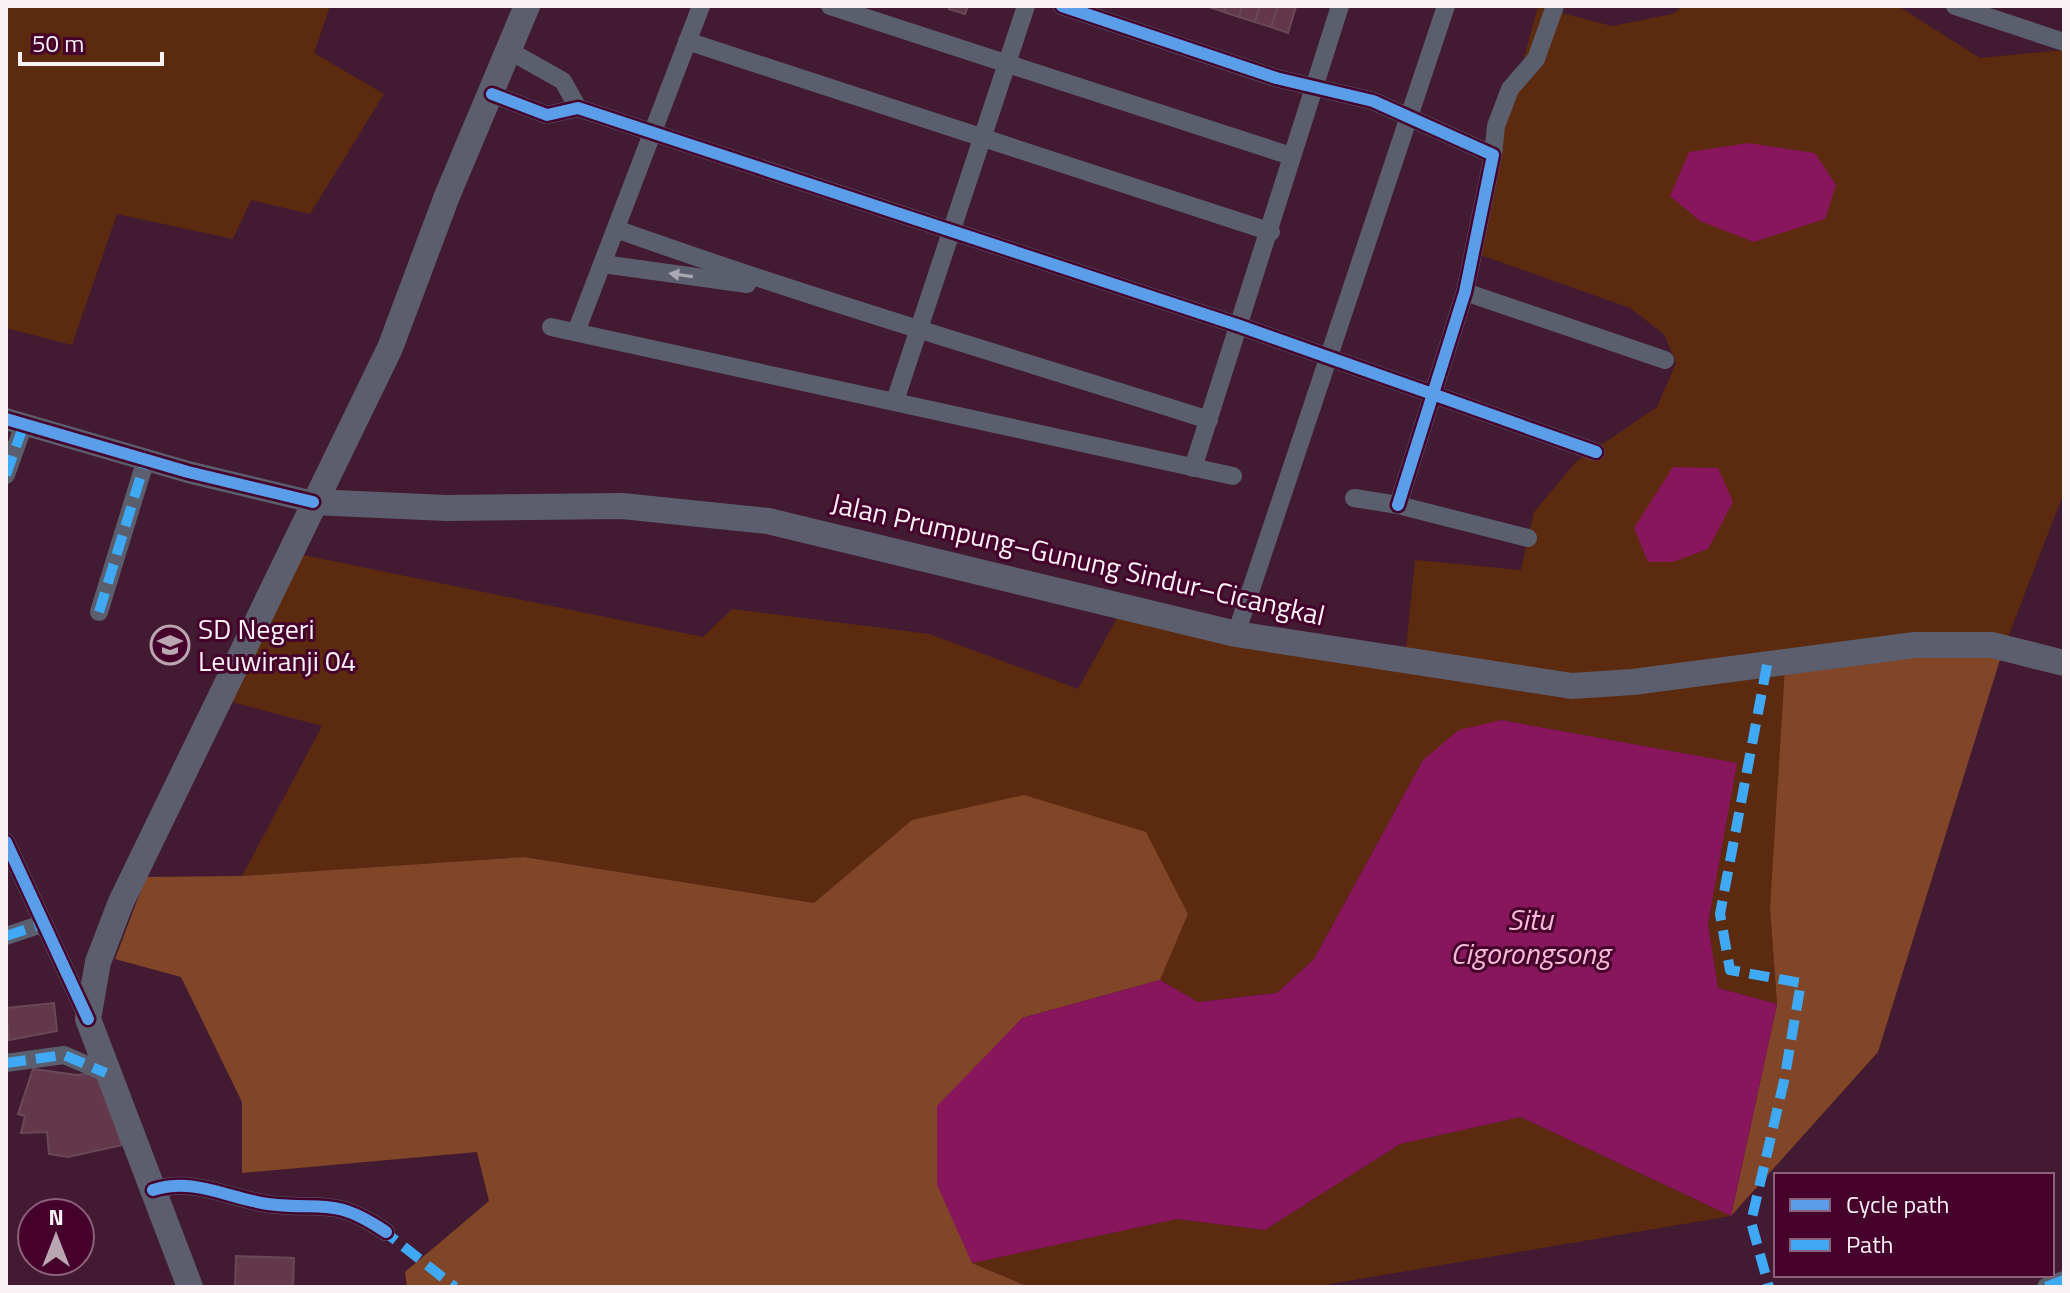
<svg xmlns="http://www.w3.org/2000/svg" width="2070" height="1293" font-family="'Titillium Web',sans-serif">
  <rect width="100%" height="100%" fill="#421b32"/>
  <g fill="#5c2a0f">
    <path d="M6,6H330L314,53L384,94L310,214L251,200L233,239L117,214L72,345L6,328Z"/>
    <path d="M1684,6H1898L1980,58L2064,50V492L2003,650L1770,908L1777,1004L1718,988L1708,924L1736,763L1501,720L1423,760L1314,959L1277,993L1198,1002L1160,980L1188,914L912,820L814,903L524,857L242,876L322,726L232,702L303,555L703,637L732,609L929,634L1078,689L1122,609L1404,668L1415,560L1521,570L1534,512L1576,462L1657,407L1676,363L1664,334L1630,308L1470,251L1538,7L1612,26L1672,14Z"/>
    <path d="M1521,1117L1731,1216L1312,1287H1029L972,1263L1177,1219L1265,1230L1400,1144Z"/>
  </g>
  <g fill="#814527">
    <path d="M2003,650L1878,1052L1731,1216L1777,1004L1770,908L1785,668Z"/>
    <path d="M1024,795L1146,832L1188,914L1160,980L1022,1018L972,1263L1029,1287H407L405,1272L489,1201L477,1152L242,1173V1102L181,977L115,959L146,877L242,876L524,857L814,903L912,820Z"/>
  </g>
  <g fill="#88165c">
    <path d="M1749,143L1815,153L1836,185L1825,219L1754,242L1700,221L1670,196L1689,152Z"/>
    <path d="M1673,467L1718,468L1733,502L1708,549L1673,562H1648L1634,528Z"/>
    <path d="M1501,720L1737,763L1708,924L1718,988L1777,1004L1731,1216L1521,1117L1400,1144L1265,1230L1177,1219L972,1263L937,1185V1106L1022,1018L1160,980L1198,1002L1277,993L1314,959L1423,760L1459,730Z"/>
  </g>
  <g fill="#62384a" stroke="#6a4956" stroke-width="2">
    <path d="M950,6H968L965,14L949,9Z"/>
    <path d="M1206,6H1226L1224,12Z"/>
    <path d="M1226,6H1242L1239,17L1224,12Z"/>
    <path d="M1242,6H1260L1255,22L1239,17Z"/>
    <path d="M1260,6H1278L1271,27L1255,22Z"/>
    <path d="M1278,6L1296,7L1288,33L1271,27Z"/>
    <path d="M54,1003L57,1031L9,1040L6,1008Z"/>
    <path d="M33,1069L77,1075L96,1073L122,1145L68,1157L49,1154L47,1132L21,1133L25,1116L18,1114Z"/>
    <path d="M236,1256L294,1258L293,1287H235Z"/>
  </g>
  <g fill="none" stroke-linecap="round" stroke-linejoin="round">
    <g stroke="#5b5f6d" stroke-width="18">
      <path d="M830,6L1291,156"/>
      <path d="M1062,6L1276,78L1373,101L1493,155L1465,292L1398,505"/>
      <path d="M1955,6L2064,42"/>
      <path d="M687,41L1271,232"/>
      <path d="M508,50L563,81L578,108"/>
      <path d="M492,94L547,115L578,108L1240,326L1596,452"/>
      <path d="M1493,155L1496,126L1510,89L1536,59L1555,6"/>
      <path d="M616,229C812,299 1011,357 1209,420"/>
      <path d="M603,264L747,284"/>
      <path d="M1465,292L1665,360"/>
      <path d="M551,327L1233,476"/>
      <path d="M576,332L701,6"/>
      <path d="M895,401L1026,6"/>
      <path d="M1193,468L1340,6"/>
      <path d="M6,475L24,424"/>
      <path d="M1354,498L1398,505L1528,538"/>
      <path d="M99,612L146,459"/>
      <path d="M1236,634L1446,6"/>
      <path d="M6,842L88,1019"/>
      <path d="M6,936L42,924"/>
      <path d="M6,1063L64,1055L106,1073"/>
      <path d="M153,1190C195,1177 227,1198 268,1204C324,1211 333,1196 386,1232"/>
      <path d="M2046,1287L2064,1280"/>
    </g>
    <path stroke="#5b5f6d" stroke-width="22" d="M6,419L188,472L313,502"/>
    <g stroke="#5c5e6e" stroke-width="26">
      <path d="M313,502L446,508L622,506L768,521L1236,634L1572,686L1633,682L1915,645H1992L2064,663"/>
      <path d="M190,1287L88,1019L98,962L121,902L390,348L447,196L527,6"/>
    </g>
    <g stroke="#3fa9f5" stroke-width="10" stroke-dasharray="20 10" stroke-linecap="butt">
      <path d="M6,475L24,424"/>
      <path d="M99,612L146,459"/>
      <path d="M1767,665L1720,914L1730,970L1801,983L1784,1081L1751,1222L1769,1287"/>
      <path d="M6,936L42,924"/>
      <path d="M6,1063L64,1055L106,1073"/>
      <path d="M380,1228L455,1287"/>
      <path d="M2046,1287L2064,1280"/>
    </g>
    <g stroke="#45002b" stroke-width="17">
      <g id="cycleway">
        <path d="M1062,6L1276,78L1373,101L1493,155L1465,292L1398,505"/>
        <path d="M492,94L547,115L578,108L1240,326L1596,452"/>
        <path d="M6,419L188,472L313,502"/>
        <path d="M6,842L88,1019"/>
        <path d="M153,1190C195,1177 227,1198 268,1204C324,1211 333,1196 386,1232"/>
      </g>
    </g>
    <use href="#cycleway" stroke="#5a9eea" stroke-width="12"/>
  </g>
  <defs><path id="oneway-solid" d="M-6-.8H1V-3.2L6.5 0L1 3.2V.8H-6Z" transform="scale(2)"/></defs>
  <use fill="#aaa8b1" href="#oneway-solid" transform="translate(681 275) rotate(-172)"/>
  <defs>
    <g id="school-ring" transform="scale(2)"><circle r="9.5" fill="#45002b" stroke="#baa6b1" stroke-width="1.5"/><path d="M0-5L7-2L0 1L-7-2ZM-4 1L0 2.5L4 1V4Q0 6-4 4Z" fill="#baa6b1"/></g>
  </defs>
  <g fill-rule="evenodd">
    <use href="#school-ring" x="170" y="645"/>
  </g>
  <g text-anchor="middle" stroke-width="6" stroke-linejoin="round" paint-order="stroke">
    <g font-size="28" fill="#faf1f5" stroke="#45002b">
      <text transform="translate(1078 559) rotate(13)" y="10">Jalan Prumpung–Gunung Sindur–Cicangkal</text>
    </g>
    <g font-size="28" fill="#faf1f5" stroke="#45002b" text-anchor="start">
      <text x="198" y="639">SD Negeri<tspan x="198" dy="32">Leuwiranji 04</tspan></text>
    </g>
    <g font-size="30" font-style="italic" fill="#f7bad7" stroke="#45002b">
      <text x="1530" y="930">Situ<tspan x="1530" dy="34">Cigorongsong</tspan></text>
    </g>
  </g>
  <rect width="2070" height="1293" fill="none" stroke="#faf1f5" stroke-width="16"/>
  <rect x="1774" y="1173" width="280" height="104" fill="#45002b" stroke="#8d607c" stroke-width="2"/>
  <rect x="1790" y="1199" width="40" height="12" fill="#5a9eea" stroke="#8d607c" stroke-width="2"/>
  <text x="1846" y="1213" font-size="24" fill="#faf1f5">Cycle path</text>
  <rect x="1790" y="1239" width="40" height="12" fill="#3fa9f5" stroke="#8d607c" stroke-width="2"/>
  <text x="1846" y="1253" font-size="24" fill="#faf1f5">Path</text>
  <g transform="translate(56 1237)"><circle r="38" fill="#45002b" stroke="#8d607c" stroke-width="2"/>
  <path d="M0-6L14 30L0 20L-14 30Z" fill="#baa6b1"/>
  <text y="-12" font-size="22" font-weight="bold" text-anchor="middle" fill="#faf1f5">N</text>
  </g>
  <path d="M20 52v12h142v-12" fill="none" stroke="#faf1f5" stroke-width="4"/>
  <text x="32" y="52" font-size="24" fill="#faf1f5" stroke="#45002b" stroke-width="6" paint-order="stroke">50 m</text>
</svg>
